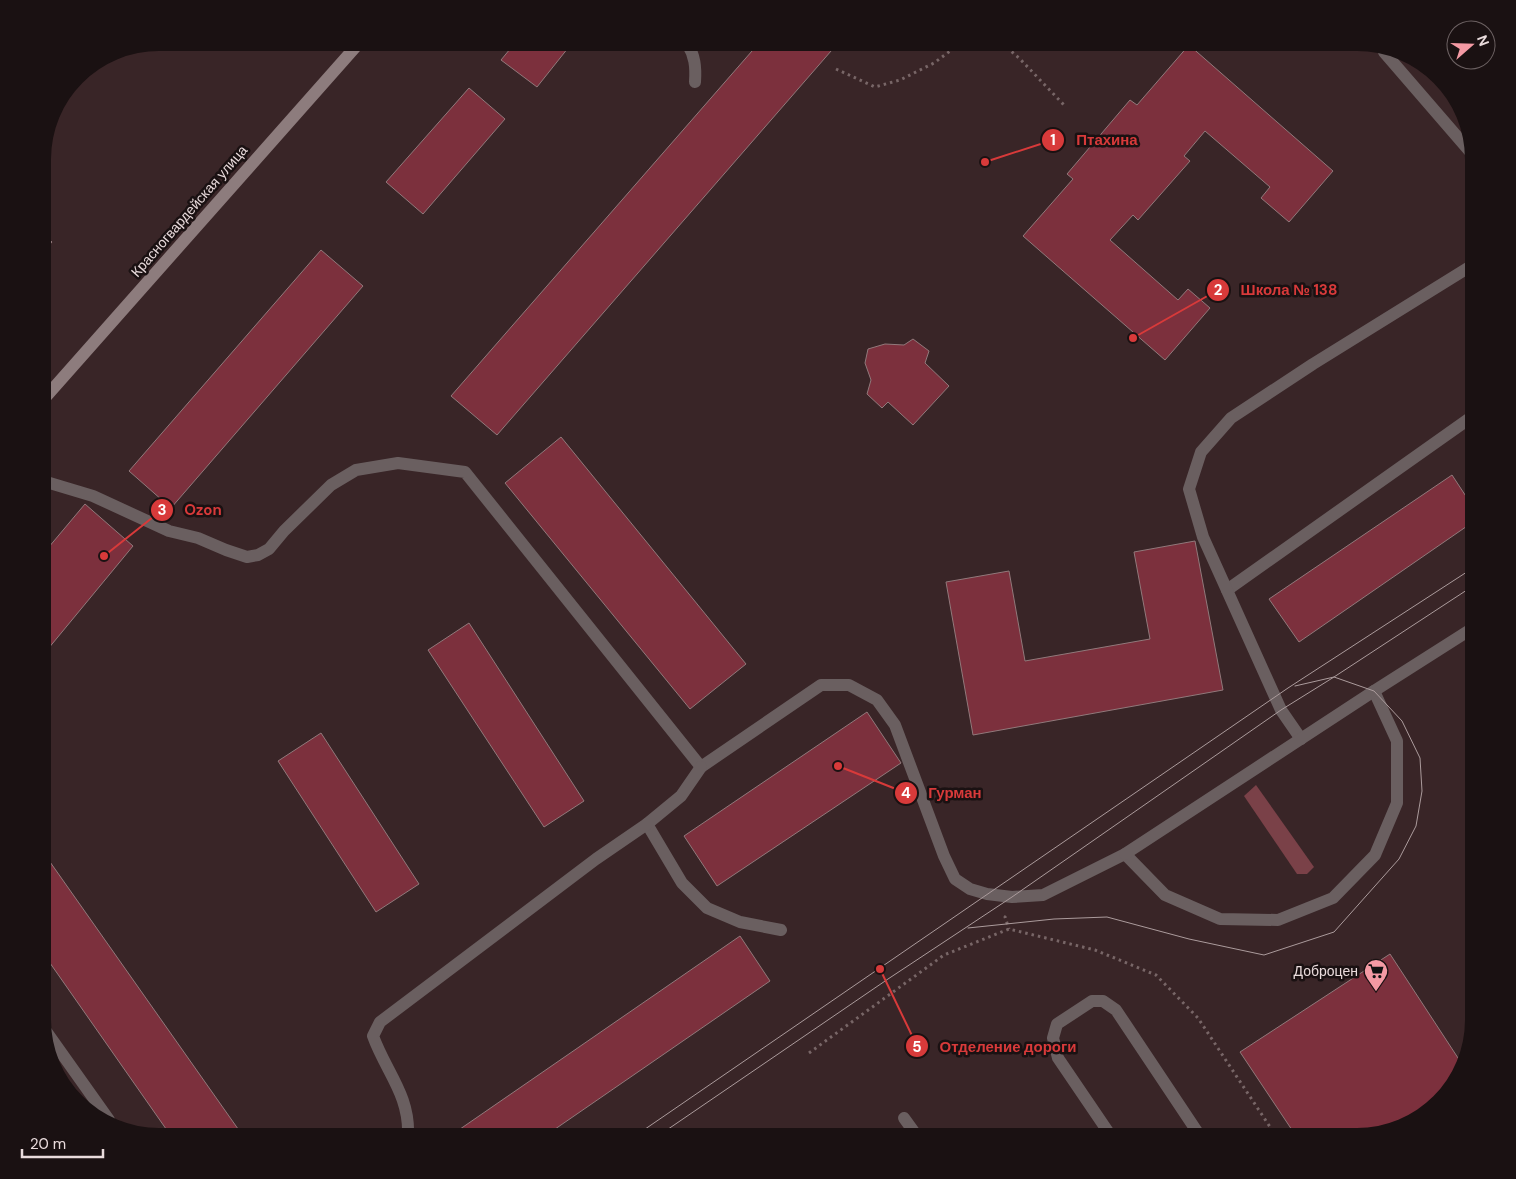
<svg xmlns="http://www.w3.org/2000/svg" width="1516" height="1179" font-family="'DM Sans',sans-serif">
  <rect width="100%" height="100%" fill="#392527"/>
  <path fill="#7a4148" d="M1256,785L1314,867L1307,874H1297L1244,796Z"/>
  <g fill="#7c303d" stroke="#91797b">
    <path d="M515,43H572L537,87L501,60Z"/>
    <path d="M759,43H838L497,435L451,396Z"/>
    <path d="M1189,45L1333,171L1289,222L1261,198L1270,187L1205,131L1184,156L1190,161L1138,220L1133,215L1110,240L1178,300L1188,289L1210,308L1165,360L1023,236L1073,179L1067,174L1130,100L1137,105Z"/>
    <path d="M469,88L505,119L423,214L386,182Z"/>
    <path d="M43,233L52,242L43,252Z"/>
    <path d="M321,250L363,286L171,508L129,471Z"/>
    <path d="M913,339L929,351L925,363L949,386L913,425L888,402L882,408L867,394L871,380L865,363L868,349L885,344L904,345Z"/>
    <path d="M561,437L746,664L690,709L505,483Z"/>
    <path d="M1452,475L1473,507V522L1299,642L1269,599Z"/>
    <path d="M85,504L133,546L43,655V554Z"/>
    <path d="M1195,541L1223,690L973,735L946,582L1009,571L1025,661L1150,639L1134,552Z"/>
    <path d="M469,623L584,801L544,827L428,650Z"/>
    <path d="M867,712L901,763L717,886L684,836Z"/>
    <path d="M321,733L419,884L376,912L278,761Z"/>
    <path d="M43,852L243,1136H171L43,953Z"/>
    <path d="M740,936L770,981L545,1136H450Z"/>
    <path d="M1390,954L1460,1061L1449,1091L1408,1125L1357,1136H1296L1240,1052Z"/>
  </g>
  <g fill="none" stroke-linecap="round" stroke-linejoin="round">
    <g stroke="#786667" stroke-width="3" stroke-dasharray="2.5 4" stroke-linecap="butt">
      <path d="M1002,43L1020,59L1064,105"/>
      <path d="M836,69L875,87L900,80L934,63L961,43"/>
      <path d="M1006,916L1005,917L1009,929"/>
      <path d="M809,1053L944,955L1009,929L1095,950L1156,975L1198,1018L1276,1136"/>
    </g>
    <g stroke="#6a5f60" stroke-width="12">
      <path d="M687,43C695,56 696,67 695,82"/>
      <path d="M1384,52L1473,155"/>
      <path d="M1473,253L1471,266L1472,292L1473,295"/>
      <path d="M43,481L93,496L169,531L198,538L226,550L247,557L258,555L269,549L284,531L331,485L356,470L398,463L465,472L701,767L821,685H849L877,700L895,725L944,856L955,879L970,889L987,894L1012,897L1043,895L1125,854L1165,895L1220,919L1278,920L1333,898L1375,855L1397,803V741L1374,691"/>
      <path d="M1227,590L1473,416"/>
      <path d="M1301,739L1281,710L1203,537L1189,489L1201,452L1231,418L1313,364L1471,266"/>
      <path d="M647,824L682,883L707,908L740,922L781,930"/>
      <path d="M408,1136C410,1095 386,1072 373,1036L380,1022L596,859L647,824L681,796L701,767"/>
      <path d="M1111,1136L1058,1058L1053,1038L1057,1024L1092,1001H1103L1116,1010L1200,1136"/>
    </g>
    <g stroke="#6a5f60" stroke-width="12">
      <path d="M1125,854L1374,691L1473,628"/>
      <path d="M43,1027L109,1120"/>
      <path d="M904,1118L917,1136"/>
    </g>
    <path stroke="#8d7c7d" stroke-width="12" d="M43,400L359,43"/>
    <g stroke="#ab9b9c" stroke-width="1">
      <path d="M968,928L1054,919L1107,917L1189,939L1264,955L1334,932L1399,859L1416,826L1422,791L1420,758L1402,721L1374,691L1334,677L1295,686"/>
      <path d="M635,1136L1288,688L1473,568"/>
      <path d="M658,1136L888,979L1012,897L1281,710L1334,677L1473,586"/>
    </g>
  </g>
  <defs>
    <g id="supermarket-pin" transform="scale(1.25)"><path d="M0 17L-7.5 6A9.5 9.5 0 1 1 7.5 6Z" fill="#f49aa4" stroke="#1a1112"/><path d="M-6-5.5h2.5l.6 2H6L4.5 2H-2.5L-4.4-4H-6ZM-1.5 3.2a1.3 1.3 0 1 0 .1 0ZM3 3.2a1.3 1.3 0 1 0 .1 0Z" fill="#111"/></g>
  </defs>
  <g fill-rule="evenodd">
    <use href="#supermarket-pin" x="1376" y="971"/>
  </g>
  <g text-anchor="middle" stroke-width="5" stroke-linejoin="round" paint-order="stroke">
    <g font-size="14" fill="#e9dbdc" stroke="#1a1112">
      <text transform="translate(189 211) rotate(-49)" y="5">Красногвардейская улица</text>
    </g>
    <g font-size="14" fill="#e9dbdc" stroke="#1a1112" text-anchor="end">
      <text x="1358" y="976">Доброцен</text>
    </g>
  </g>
  <path d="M0 0H1516V1179H0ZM159 51H1357A108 108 0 0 1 1465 159V1020A108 108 0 0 1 1357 1128H159A108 108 0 0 1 51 1020V159A108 108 0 0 1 159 51Z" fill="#1a1112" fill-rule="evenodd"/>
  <path fill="none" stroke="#d83a3a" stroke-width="2" d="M985 162L1053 140M1133 338L1218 290M104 556L162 510M838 766L906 793M880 969L917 1046"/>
  <g fill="#d83a3a" stroke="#1a1112" stroke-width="2">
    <circle cx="985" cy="162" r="5"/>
    <circle cx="1133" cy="338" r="5"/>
    <circle cx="104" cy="556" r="5"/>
    <circle cx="838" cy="766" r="5"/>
    <circle cx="880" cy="969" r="5"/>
    <circle cx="1053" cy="140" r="12"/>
    <circle cx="1218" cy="290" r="12"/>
    <circle cx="162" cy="510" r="12"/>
    <circle cx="906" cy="793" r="12"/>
    <circle cx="917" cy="1046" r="12"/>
  </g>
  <g font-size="15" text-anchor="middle" font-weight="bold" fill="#fff">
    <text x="1053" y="145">1</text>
    <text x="1218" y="295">2</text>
    <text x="162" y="515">3</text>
    <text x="906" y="798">4</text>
    <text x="917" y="1052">5</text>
  </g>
  <g font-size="15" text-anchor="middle" font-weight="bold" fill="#d83a3a" stroke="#1a1112" stroke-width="5" stroke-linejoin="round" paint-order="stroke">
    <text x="1107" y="145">Птахина</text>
    <text x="1289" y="295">Школа № 138</text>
    <text x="203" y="515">Ozon</text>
    <text x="955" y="798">Гурман</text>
    <text x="1008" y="1052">Отделение дороги</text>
  </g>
  <g transform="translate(1471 45) rotate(70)"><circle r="24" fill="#1a1112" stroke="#6d6263"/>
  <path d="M0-4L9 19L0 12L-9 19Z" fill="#f49aa4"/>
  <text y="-8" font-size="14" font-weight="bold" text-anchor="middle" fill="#e9dbdc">N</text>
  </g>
  <path d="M22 1149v8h81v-8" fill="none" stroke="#e9dbdc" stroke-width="2.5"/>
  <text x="30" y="1149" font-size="15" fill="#e9dbdc" stroke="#1a1112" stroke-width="4" paint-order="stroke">20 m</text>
</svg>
